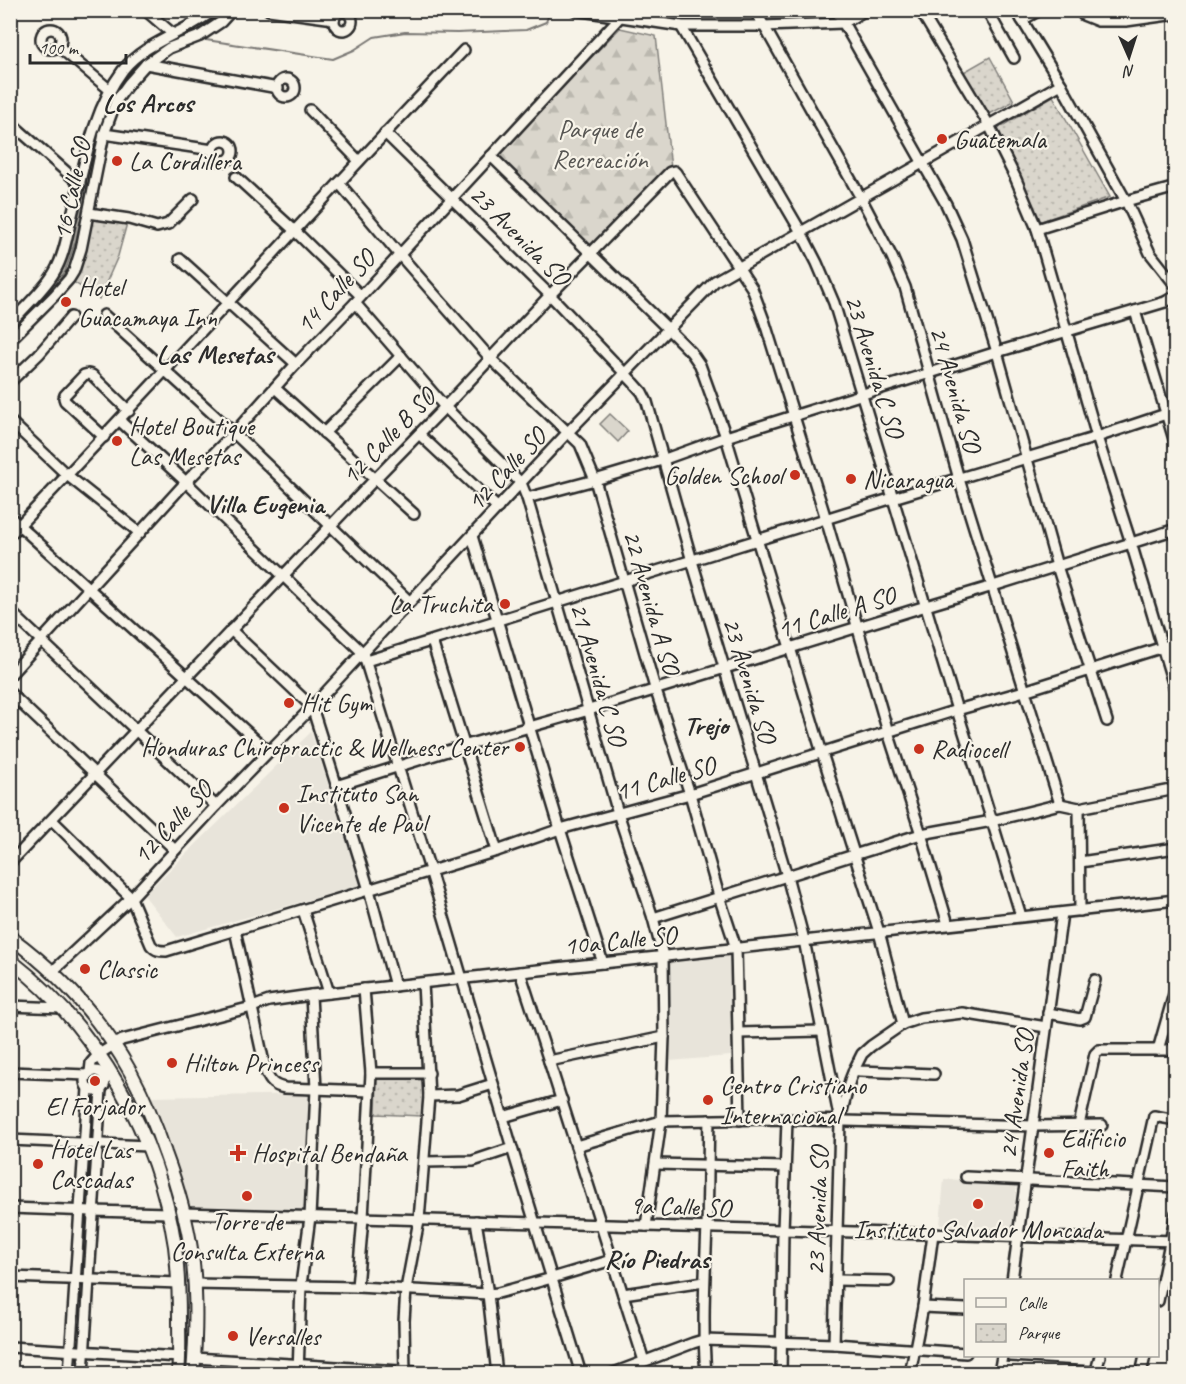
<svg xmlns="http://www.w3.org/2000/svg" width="1186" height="1384" font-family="Caveat,sans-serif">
  <defs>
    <pattern id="forest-firs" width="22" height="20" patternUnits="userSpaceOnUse" patternTransform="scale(1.5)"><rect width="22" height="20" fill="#dad6cc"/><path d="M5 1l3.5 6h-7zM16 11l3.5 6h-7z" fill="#bbb8af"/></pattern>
    <pattern id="park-dots" width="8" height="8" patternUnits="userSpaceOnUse" patternTransform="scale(1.5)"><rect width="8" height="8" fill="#dad6cc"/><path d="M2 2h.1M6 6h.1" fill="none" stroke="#bbb8af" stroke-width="1.8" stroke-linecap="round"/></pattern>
    <pattern id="water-ripples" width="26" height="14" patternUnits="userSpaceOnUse" patternTransform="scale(1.5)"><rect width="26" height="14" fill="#afaca4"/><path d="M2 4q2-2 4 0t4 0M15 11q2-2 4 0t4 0" fill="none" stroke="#8f8c86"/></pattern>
  </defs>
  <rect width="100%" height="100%" fill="#f7f3e8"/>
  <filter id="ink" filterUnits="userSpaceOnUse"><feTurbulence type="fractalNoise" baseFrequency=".0167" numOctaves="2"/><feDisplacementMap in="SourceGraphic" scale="12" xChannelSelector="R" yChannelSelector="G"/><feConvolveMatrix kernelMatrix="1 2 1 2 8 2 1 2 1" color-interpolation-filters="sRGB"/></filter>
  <g filter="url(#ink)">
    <g fill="#e8e4da">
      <path d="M311,732L361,885L177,937L144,895Z"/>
      <path d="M730,956L731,1056L669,1061V961Z"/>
      <path d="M311,1094L304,1213L187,1208L151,1097Z"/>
      <path d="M944,1179L1017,1183L1012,1228L940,1225Z"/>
    </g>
    <path fill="#dad6cc" stroke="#82807c" stroke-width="1.5" d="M610,414L628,431L618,442L600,424Z"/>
    <path fill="url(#forest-firs)" stroke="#82807c" stroke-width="1.5" d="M620,28L656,36L671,168L590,250L494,157Z"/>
    <g fill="url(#park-dots)" stroke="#82807c" stroke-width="1.5">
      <path d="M755,11H836L843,23L764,26Z"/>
      <path d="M990,57L1014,101L986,116L962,73Z"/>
      <path d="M1053,96L1110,197L1039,222L995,130Z"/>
      <path d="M86,217L127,223L118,256L99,299L69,279Z"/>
      <path d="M377,1078L424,1080L422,1116L376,1114Z"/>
    </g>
    <path fill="url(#water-ripples)" stroke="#7a7874" stroke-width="1.5" d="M191,29L194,33L158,51L110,104L99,134L76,240L65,272L59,280L11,335L10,328L56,278C68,257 73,233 79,209C91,156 97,98 140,60C154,46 174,38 191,29Z"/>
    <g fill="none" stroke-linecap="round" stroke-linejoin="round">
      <path stroke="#7a7874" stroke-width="2" d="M206,40L333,59L354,50L374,37L405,32L457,33L526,30L546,22L549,14"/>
      <g stroke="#2b2b2b" stroke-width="14">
        <g id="minor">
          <path d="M145,10L173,34"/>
          <path d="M269,10L334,19"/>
          <path d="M575,10L681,26H764L843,23L866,10"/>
          <path d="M755,10L861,198L892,257L905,287L959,479L1060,804"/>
          <path d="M836,10L946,204L962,239L997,352L1057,566L1107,721"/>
          <path d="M920,10L989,125L1015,177L1037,229L1097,437L1131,543L1176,693"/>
          <path d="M987,10L1014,58"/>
          <path d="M1016,10L1061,84L1126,201L1150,253L1176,286"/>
          <path d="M1081,10L1083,15L1098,21H1126L1176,14"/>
          <circle cx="343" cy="21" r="9"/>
          <path d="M1022,20L1040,10"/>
          <path d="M681,26L801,232L817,263L834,303L957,710L992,821L1021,916"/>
          <circle cx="51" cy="39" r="10"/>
          <path d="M58,46L110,90"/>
          <path d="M146,64L278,88"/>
          <circle cx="286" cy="88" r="9"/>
          <path d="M10,107L12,111L10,115"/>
          <path d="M310,110L359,161"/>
          <path d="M10,122L80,184"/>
          <path d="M385,133L550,295L634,383L642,392L647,402L692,561L787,876L804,940L840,1121L834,1344"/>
          <path d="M104,134L213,150"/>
          <circle cx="223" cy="151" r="10"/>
          <path d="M491,156L668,329L691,352L700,365L726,437L822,753L879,932L903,1024"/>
          <path d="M236,177L295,231L361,296"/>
          <path d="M339,183L399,254L491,359L580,444L595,480L655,688L690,794L719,896L736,948L740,1120"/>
          <path d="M89,213L129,219L157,227L168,224L193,199"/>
          <path d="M1037,229L1126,201L1176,187"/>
          <path d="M180,259L296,364"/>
          <path d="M355,303L445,407L521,483L527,498L618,813L653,918L663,956L664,1037L661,1121L646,1226"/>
          <path d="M1135,311L1176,446"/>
          <path d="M104,315L234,433L410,602"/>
          <path d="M10,323C23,309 46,288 55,271C64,256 67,236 71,219C84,169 91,113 123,70C146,41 186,33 214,10"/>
          <path d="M10,340L54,296L69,279L74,271L81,249L104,134L116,101L129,83L146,64L169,48L200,36L221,22L232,10"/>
          <path d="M10,382L39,354L71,317"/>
          <path d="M275,388L414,514"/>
          <path d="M10,421L67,475L140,533"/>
          <path d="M120,421L186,482L363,653L430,870L512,1148L581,1374"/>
          <path d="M324,433L401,356"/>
          <path d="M419,434L498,508"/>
          <path d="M104,437L65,401L64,398L65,395L84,375L88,374L92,375L129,411"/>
          <path d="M527,498L595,480L662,460L726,437L997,352L1165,302L1176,296"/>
          <path d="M10,517L268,751"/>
          <path d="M10,535C164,375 311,210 464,50"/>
          <path d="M472,536L560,829L603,963"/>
          <path d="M10,611L216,806"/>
          <path d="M231,630L312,707L369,890L395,986"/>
          <path d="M432,641L497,851"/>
          <path d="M366,661L893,498L1097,437L1166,414"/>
          <path d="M10,675L186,482L234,433L296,364L355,303L619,18"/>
          <path d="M10,693L175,850"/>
          <path d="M336,786L463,746L589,710L926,606L993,586L1176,529"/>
          <path d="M1079,808L1080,911"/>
          <path d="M52,820L131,898L151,945C156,951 160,951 166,951L497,851L560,829L690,794L957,710L1024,691L1176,643"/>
          <path d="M1080,862L1176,848"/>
          <path d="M10,863L375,479L445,407L550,295L670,172L674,171L676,173L752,288L765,323L826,519L888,732L921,834L948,924"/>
          <path d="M303,910L329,993"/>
          <path d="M653,918L921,834L992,821L1060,804L1079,808L1176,789"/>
          <path d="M235,930L266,1072C270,1082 274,1086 285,1088L370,1091"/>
          <path d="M52,972L131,898L216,806L312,707L568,432L715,281L1061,84"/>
          <path d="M520,972L549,1061L644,1361"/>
          <path d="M10,1006L62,1008"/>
          <path d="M1048,1013L1080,1019L1085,1017L1095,980"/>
          <path d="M738,1033L822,1031"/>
          <path d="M1158,1050L1176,987"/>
          <path d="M549,1061L664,1037"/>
          <path d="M854,1070L860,1071L934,1074"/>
          <circle cx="95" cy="1081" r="10"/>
          <path d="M10,1072L87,1075"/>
          <path d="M90,1072L91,1063L99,1054L122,1040L252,1007L269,1001L311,995L1176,900"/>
          <path d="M371,1073H429"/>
          <path d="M429,1096L458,1095L493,1084"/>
          <path d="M841,1115L850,1080L854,1070L862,1054L871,1046L903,1024L921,1018L962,1013L1046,1027"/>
          <path d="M503,1117L562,1100"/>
          <path d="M1079,1125L1095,1054L1099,1050H1176"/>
          <path d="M10,1140L148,1146"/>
          <path d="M576,1146L661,1121L769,1119L1033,1126L1102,1125"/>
          <path d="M425,1162L473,1161L512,1148"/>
          <path d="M656,1164L785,1167"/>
          <path d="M966,1177L1176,1187"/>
          <path d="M10,1208L93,1211L168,1213"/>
          <path d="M183,1213L1176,1241"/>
          <path d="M476,1221L488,1294L497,1374"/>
          <path d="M10,1277L179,1283"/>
          <path d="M836,1280L889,1281"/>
          <path d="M1012,1280L1062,913"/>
          <path d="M1117,1280L1154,1116L1176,1120"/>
          <path d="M194,1284L357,1287L488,1294L498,1293L552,1278L612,1260"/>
          <path d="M357,1287L363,1218L370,1091L371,1073L364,989"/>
          <path d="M623,1294L704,1282"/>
          <path d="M1158,1301L1176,1213"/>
          <path d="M923,1307L966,1309"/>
          <path d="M10,1347L180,1357"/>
          <path d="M195,1358L447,1374"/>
          <path d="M1000,1367L1127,1374"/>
          <path d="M1096,1371L1100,1356"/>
          <path d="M69,1374L88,1088"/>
          <path d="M83,1374L101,1089"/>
          <path d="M298,1374L301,1285L310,1217L316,1089L311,995"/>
          <path d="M405,1374L404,1321L406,1289L419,1220L429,1096L423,983"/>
          <path d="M611,1374L693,1343L703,1340L834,1344L966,1353"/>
          <path d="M706,1374C702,1324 705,1276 707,1226C708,1191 708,1155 709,1120"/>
          <path d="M781,1374L783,1230L787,1120"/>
          <path d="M910,1374L923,1307L933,1234"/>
          <path d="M999,1374L1002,1356"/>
          <path d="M1141,1374L1145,1356"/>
        </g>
      </g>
      <g stroke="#2b2b2b" stroke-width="16">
        <g id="highway">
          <path d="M10,937C59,973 102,1020 131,1073C145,1099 156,1126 165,1153C177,1185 187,1220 192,1255C197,1293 196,1335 193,1374"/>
          <path d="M10,960C99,1029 158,1135 175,1246C178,1270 179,1294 179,1319C179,1337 180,1355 178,1374"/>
        </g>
      </g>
      <use href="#minor" stroke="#f7f3e8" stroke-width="9"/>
      <use href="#highway" stroke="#f7f3e8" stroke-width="12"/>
    </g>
  </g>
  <g fill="#c8321e" stroke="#f7f3e8" stroke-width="2">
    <circle cx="942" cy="139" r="6"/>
    <circle cx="117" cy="161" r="6"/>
    <circle cx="66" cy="302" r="6"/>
    <circle cx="117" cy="441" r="6"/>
    <circle cx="795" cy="475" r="6"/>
    <circle cx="851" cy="479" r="6"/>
    <circle cx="505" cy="604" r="6"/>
    <circle cx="289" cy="703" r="6"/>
    <circle cx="520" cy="747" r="6"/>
    <circle cx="919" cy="749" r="6"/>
    <circle cx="284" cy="808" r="6"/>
    <circle cx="85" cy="969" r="6"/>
    <circle cx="172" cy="1063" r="6"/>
    <circle cx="95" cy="1081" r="6"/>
    <circle cx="708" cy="1100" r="6"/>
    <path d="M235 1144h6v6h6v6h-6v6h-6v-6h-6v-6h6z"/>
    <circle cx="1049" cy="1153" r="6"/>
    <circle cx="38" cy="1164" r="6"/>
    <circle cx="247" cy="1196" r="6"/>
    <circle cx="978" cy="1204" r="6"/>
    <circle cx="233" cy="1336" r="6"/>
  </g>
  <g text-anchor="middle" stroke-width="4.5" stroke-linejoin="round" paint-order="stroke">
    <g font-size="26" fill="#575653" stroke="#f7f3e8">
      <text x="600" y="138">Parque de<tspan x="600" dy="30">Recreación</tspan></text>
    </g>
    <g font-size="26" fill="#2b2b2b" stroke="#f7f3e8" text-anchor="start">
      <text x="954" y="148">Guatemala</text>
      <text x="129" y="170">La Cordillera</text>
      <text x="78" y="296">Hotel<tspan x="78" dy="30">Guacamaya Inn</tspan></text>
      <text x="129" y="435">Hotel Boutique<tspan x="129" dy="30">Las Mesetas</tspan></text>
      <text x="783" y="484" text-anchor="end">Golden School</text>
      <text x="863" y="488">Nicaragua</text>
      <text x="493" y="613" text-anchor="end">La Truchita</text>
      <text x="301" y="712">Hit Gym</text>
      <text x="508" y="756" text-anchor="end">Honduras Chiropractic &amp; Wellness Center</text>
      <text x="931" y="758">Radiocell</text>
      <text x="296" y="802">Instituto San<tspan x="296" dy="30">Vicente de Paul</tspan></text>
      <text x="97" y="978">Classic</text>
      <text x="184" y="1072">Hilton Princess</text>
      <text x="720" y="1094">Centro Cristiano<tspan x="720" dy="30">Internacional</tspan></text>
      <text x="95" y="1115" text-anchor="middle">El Forjador</text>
      <text x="1061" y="1147">Edificio<tspan x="1061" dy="30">Faith</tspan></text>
      <text x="50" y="1158">Hotel Las<tspan x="50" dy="30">Cascadas</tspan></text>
      <text x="252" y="1162">Hospital Bendaña</text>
      <text x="247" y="1230" text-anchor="middle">Torre de<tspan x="247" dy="30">Consulta Externa</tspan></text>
      <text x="978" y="1238" text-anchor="middle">Instituto Salvador Moncada</text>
      <text x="245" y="1345">Versalles</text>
    </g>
    <g font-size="26" fill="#2b2b2b" stroke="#f7f3e8">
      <text transform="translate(71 189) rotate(-78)" y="9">16 Calle SO</text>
      <text transform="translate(520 235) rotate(45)" y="9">23 Avenida SO</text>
      <text transform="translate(335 291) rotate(-47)" y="9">14 Calle SO</text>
      <text transform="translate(875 366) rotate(73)" y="9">23 Avenida C SO</text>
      <text transform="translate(956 389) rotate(74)" y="9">24 Avenida SO</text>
      <text transform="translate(388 436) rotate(-46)" y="9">12 Calle B SO</text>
      <text transform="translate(506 469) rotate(-47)" y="9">12 Calle SO</text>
      <text transform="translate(652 602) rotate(74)" y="9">22 Avenida A SO</text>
      <text transform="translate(836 612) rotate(-17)" y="9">11 Calle A SO</text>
      <text transform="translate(599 674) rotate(74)" y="9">21 Avenida C SO</text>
      <text transform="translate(750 680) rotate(73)" y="9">23 Avenida SO</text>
      <text transform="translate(665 778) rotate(-16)" y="9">11 Calle SO</text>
      <text transform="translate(172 822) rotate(-47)" y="9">12 Calle SO</text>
      <text transform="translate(620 940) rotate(-6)" y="9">10a Calle SO</text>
      <text transform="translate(1016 1094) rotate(-82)" y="9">24 Avenida SO</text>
      <text transform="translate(680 1206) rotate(2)" y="9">9a Calle SO</text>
      <text transform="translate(817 1211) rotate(-88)" y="9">23 Avenida SO</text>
    </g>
    <g font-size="27" font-weight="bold" fill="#2b2b2b" stroke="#f7f3e8">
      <text x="148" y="112">Los Arcos</text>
      <text x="215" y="363">Las Mesetas</text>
      <text x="265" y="513">Villa Eugenia</text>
      <text x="706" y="734">Trejo</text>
      <text x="657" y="1268">Río Piedras</text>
    </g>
  </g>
  <rect width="1186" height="1384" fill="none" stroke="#f7f3e8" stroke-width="36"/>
  <rect x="18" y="18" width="1150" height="1348" fill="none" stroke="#2b2b2b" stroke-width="2" filter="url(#ink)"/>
  <rect x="964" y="1279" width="195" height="78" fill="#f7f3e8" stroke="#a5a39c" stroke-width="1.5"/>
  <rect x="976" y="1298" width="30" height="9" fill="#f7f3e8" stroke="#a5a39c" stroke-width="1.5"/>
  <text x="1018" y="1309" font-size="18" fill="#2b2b2b">Calle</text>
  <rect x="976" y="1324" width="30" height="18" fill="url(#park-dots)" stroke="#a5a39c" stroke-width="1.5"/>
  <text x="1018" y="1339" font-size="18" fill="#2b2b2b">Parque</text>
  <g transform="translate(1129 57) rotate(177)" stroke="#f7f3e8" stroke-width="4.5" paint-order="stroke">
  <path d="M0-4.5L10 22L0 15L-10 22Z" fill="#2b2b2b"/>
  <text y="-9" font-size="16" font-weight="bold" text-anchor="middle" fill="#2b2b2b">N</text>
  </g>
  <path d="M30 54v9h96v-9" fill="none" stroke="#2b2b2b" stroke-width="3"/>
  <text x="39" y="54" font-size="18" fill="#2b2b2b" stroke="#f7f3e8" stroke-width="4.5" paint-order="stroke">100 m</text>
</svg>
